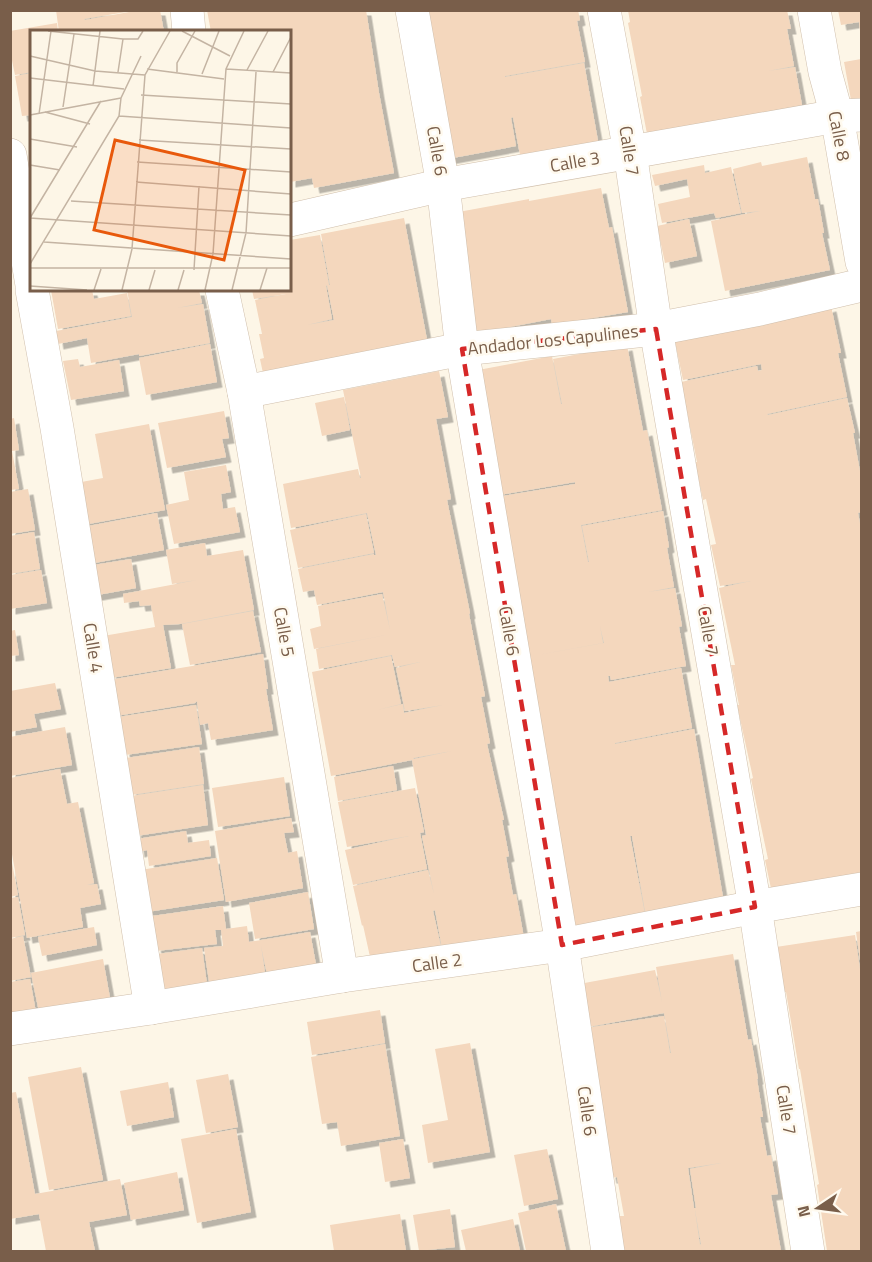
<svg xmlns="http://www.w3.org/2000/svg" width="872" height="1262" font-family="'Titillium Web',sans-serif">
  <defs>
    <filter id="shadow"><feDropShadow dx="5.5" dy="5.5" stdDeviation="0" flood-color="#0004"/></filter>
  </defs>
  <rect width="100%" height="100%" fill="#fdf6e7"/>
  <g fill="#f4d7bd" fill-rule="evenodd" filter="url(#shadow)">
    <path d="M56,10H126V12L84,19L85,20L140,10H160L164,32H59Z"/>
    <path d="M207,10H366L379,93L394,173L314,188L312,178L290,182V32H211Z"/>
    <path d="M418,10H578L580,20L577,21L585,62L505,76V77L584,63L598,141L520,155L513,117L511,118L516,146L442,160Z"/>
    <path d="M628,10H787L791,29H787L794,66L768,71L795,67L802,105L647,134L640,97L642,96L628,23L630,22Z"/>
    <path d="M838,10H861V31H860L859,22L841,25Z"/>
    <path d="M57,23L58,32H32V72L15,75L10,51V31Z"/>
    <path d="M861,59V98L851,100L844,62Z"/>
    <path d="M32,73V115L22,116L15,76Z"/>
    <path d="M807,157L815,199H818L824,233H822L830,270L725,291L711,221L760,211L742,213L733,169L761,162L762,166Z"/>
    <path d="M704,165L705,173L731,167L741,213L716,218L714,213L662,223L658,204L690,197L687,179L655,186L652,175Z"/>
    <path d="M601,188L609,228L612,227L628,312L552,325L551,319L469,335L453,213L529,199V201Z"/>
    <path d="M404,218L428,345L264,378L260,359L264,358L259,334H262L255,300L286,294L254,299L252,290H290V240L320,235L329,285H330L321,234ZM327,285L334,320L307,325L332,319L326,286Z"/>
    <path d="M689,219L697,256L665,263L657,226Z"/>
    <path d="M51,290H92L94,299L127,293L131,316L58,329Z"/>
    <path d="M127,290H199L202,303L177,308L203,304L210,343L139,356V354L91,363L87,338L58,344L56,331L132,317Z"/>
    <path d="M831,306L841,353H838L847,397L767,414L768,415L847,398L855,433H853L861,477V512L858,513L861,529V881L773,898L765,860L768,859L751,779L753,778L737,705H739L731,665H735L719,588L751,581L720,586L711,545L716,544L706,499L703,500L695,462H697L681,382L757,366L758,371L762,370L761,364L683,380L675,342Z"/>
    <path d="M210,344L217,382L146,395L139,358Z"/>
    <path d="M627,345L643,431L647,430L662,510L581,525L588,562H589L582,526L663,511L669,547L667,548L674,587L648,592L675,588L682,626L679,627L686,666L611,680L610,676H608L609,682L681,668L692,728L615,743V744L694,729L724,903L646,917L632,836H630L645,914L570,928L497,497L575,484V482L494,496L473,371L552,356L561,404H562L553,359ZM600,626L604,643L532,656L603,643Z"/>
    <path d="M78,359L80,367L119,360L124,391L71,400L63,361Z"/>
    <path d="M439,371L448,417L436,419L451,499L447,500L470,613L469,614L485,696L481,697L490,743L487,744L504,820H502L509,856L506,857L513,895L516,894L524,938L443,954L435,910L433,911L442,951L372,966L363,925L362,926L353,886L428,870L434,894L422,836L426,835L412,760L331,776L312,672L391,656L401,704L377,710L403,704L404,713L443,705L405,711L396,668L420,662L395,667L392,655L319,669L316,649L391,634L314,649L310,629L321,626L318,606L382,594L390,630L383,592L317,605L314,590L303,592L298,569L374,554V555H376L367,513L291,528L283,484L358,469L360,478H361L343,390ZM452,751L414,759L413,758Z"/>
    <path d="M344,397L350,430L322,436L315,403Z"/>
    <path d="M224,411L229,438L222,439L226,457L167,468L158,423Z"/>
    <path d="M14,418L19,450L12,451L19,489L10,490V419Z"/>
    <path d="M149,424L165,510L83,525L76,483L103,478L95,434Z"/>
    <path d="M226,465L231,492L221,494L223,509L235,507L240,532L174,544L166,505L189,500L184,472Z"/>
    <path d="M28,489L35,530L10,534V492Z"/>
    <path d="M157,513L164,550L89,564L83,527Z"/>
    <path d="M366,514L374,553L298,568L290,530Z"/>
    <path d="M34,532L40,569L10,574V536Z"/>
    <path d="M205,543L207,556L243,550L254,610L180,624L163,625L171,668L111,678L103,636L155,627L151,605L140,606L139,601L124,603L123,594L197,580L172,584L166,550Z"/>
    <path d="M131,559L136,588L92,596L87,566Z"/>
    <path d="M41,570L47,603L10,609V575Z"/>
    <path d="M253,611L261,652L190,665L182,624Z"/>
    <path d="M15,630L19,655L10,656V631Z"/>
    <path d="M263,654L268,689H266L273,730L211,740L208,723L200,725L197,701L195,703L116,716L109,680Z"/>
    <path d="M55,683L61,709L34,714L37,727L10,732V691Z"/>
    <path d="M196,705L202,744L125,755L118,717Z"/>
    <path d="M65,727L72,765L10,776V737Z"/>
    <path d="M199,747L204,784L131,795L126,758Z"/>
    <path d="M393,766L397,790L338,801L334,777Z"/>
    <path d="M60,769L67,804L78,802L94,883L87,885L97,884L101,904L80,908L83,927L27,938L12,854H10V778Z"/>
    <path d="M284,777L290,816L218,827L212,788Z"/>
    <path d="M203,785L208,825L136,836L131,796Z"/>
    <path d="M415,788L424,832L420,833L427,869L353,885L345,850L409,836L347,847L338,802Z"/>
    <path d="M291,818L294,832L284,833L288,853L297,851L303,888L226,902L215,831Z"/>
    <path d="M186,831L188,843L209,840L211,856L149,866L147,850L139,852L137,839Z"/>
    <path d="M217,858L224,900L147,912L140,870Z"/>
    <path d="M10,863H12L18,895L10,897Z"/>
    <path d="M308,892L314,929L255,939L249,903Z"/>
    <path d="M18,897L25,935L10,938V898Z"/>
    <path d="M223,906L226,929L247,926L249,942L310,932L317,970L268,979L261,946L266,979L210,988L204,948L223,946L221,930H215L217,944L156,951L152,916Z"/>
    <path d="M94,927L97,945L42,956L38,937Z"/>
    <path d="M861,931V960H860L856,932Z"/>
    <path d="M855,935L861,976V1251H827L817,1185L819,1184L800,1069H799L786,992L783,993L776,947Z"/>
    <path d="M23,936L31,977L10,981V939Z"/>
    <path d="M202,948L207,984L162,990L157,954Z"/>
    <path d="M733,954L748,1040L751,1039L758,1079H757L763,1117H760L767,1156L771,1155L778,1194L771,1195L781,1251H624L618,1216H624L617,1177L611,1178L586,1028L664,1016L670,1053H671L664,1013L588,1027L579,984L655,970L662,1002L656,967ZM721,1163L690,1169L696,1208H694L688,1168ZM695,1210L701,1244L700,1245L695,1211Z"/>
    <path d="M103,959L110,998L39,1012L31,973Z"/>
    <path d="M30,979L37,1018L10,1023V982Z"/>
    <path d="M380,1010L385,1043L312,1055L307,1022Z"/>
    <path d="M470,1043L490,1152L428,1163L422,1125L448,1120L435,1049Z"/>
    <path d="M385,1044L400,1136L341,1146L337,1122L322,1124L311,1057Z"/>
    <path d="M81,1067L103,1180L49,1190L28,1077Z"/>
    <path d="M228,1074L238,1127L206,1133L196,1080Z"/>
    <path d="M168,1082L174,1117L127,1126L120,1091Z"/>
    <path d="M16,1092L35,1194L120,1179L127,1215L89,1222L95,1251H46L39,1214L10,1219V1093Z"/>
    <path d="M236,1129L251,1212L197,1223L181,1139Z"/>
    <path d="M403,1139L410,1178L385,1182L379,1143Z"/>
    <path d="M547,1149L558,1199L524,1206L514,1155Z"/>
    <path d="M177,1172L184,1210L131,1220L124,1183Z"/>
    <path d="M556,1204L566,1251H526L518,1213Z"/>
    <path d="M450,1209L455,1247L419,1251L413,1215Z"/>
    <path d="M400,1214L406,1251H334L330,1225Z"/>
    <path d="M513,1219L520,1251H466L461,1230Z"/>
  </g>
  <g fill="none" stroke-linecap="round" stroke-linejoin="round">
    <g stroke="#d0bfac" stroke-width="34">
      <g id="minor">
        <path d="M187,10L189,32"/>
        <path d="M412,10L443,185L462,349L562,945L608,1252"/>
        <path d="M604,10L630,152L656,329L755,907L808,1252"/>
        <path d="M814,10L825,72L837,116L862,262"/>
        <path d="M10,155L32,285"/>
        <path d="M290,220L443,185L837,116L862,115"/>
        <path d="M32,290L57,428L151,1008"/>
        <path d="M222,290L244,392L342,976"/>
        <path d="M244,392L462,349L656,329L760,309L862,285"/>
      </g>
    </g>
    <g stroke="#d0bfac" stroke-width="34">
      <path id="tertiary" d="M10,1029L151,1008L342,976L562,945L755,907L862,889"/>
    </g>
    <use href="#minor" stroke="#fff" stroke-width="33"/>
    <use href="#tertiary" stroke="#fff" stroke-width="33"/>
  </g>
  <path fill="none" stroke="#d62828" stroke-width="4.5" stroke-dasharray="12 8" stroke-linejoin="round" d="M656,329L755,907L562,945L462,349Z"/>
  <g text-anchor="middle" stroke-width="5" stroke-linejoin="round" paint-order="stroke">
    <g font-size="18" fill="#795e4a" stroke="#fffaef">
      <text transform="translate(839 136) rotate(79)" y="6">Calle 8</text>
      <text transform="translate(437 151) rotate(80)" y="6">Calle 6</text>
      <text transform="translate(629 151) rotate(81)" y="6">Calle 7</text>
      <text transform="translate(575 162) rotate(-10)" y="6">Calle 3</text>
      <text transform="translate(553 340) rotate(-6)" y="6">Andador Los Capulines</text>
      <text transform="translate(509 631) rotate(80)" y="6">Calle 6</text>
      <text transform="translate(708 631) rotate(80)" y="6">Calle 7</text>
      <text transform="translate(284 632) rotate(80)" y="6">Calle 5</text>
      <text transform="translate(93 648) rotate(81)" y="6">Calle 4</text>
      <text transform="translate(437 963) rotate(-8)" y="6">Calle 2</text>
      <text transform="translate(786 1110) rotate(81)" y="6">Calle 7</text>
      <text transform="translate(587 1111) rotate(82)" y="6">Calle 6</text>
    </g>
  </g>
  <g transform="translate(30 30)">
    <rect width="261" height="261" fill="#fdf6e7"/>
    <path fill="none" stroke="#c4b4a3" stroke-width="1.5" d="M18,1L93,9H108L113,1M152,1L200,26M0,26L65,41L115,45M117,39L194,49M196,39L261,43M217,40L238,1M88,42L93,9M147,42V33L165,1M243,42L261,7M172,44L189,1M0,48L94,59M63,56L70,1M111,65L261,74M33,77L44,4M15,82L60,94M9,84L21,1M0,85L91,68M89,86L261,98M0,109L47,117M109,110L261,119M107,132L261,142M0,135L30,140M106,152L261,164M41,171L261,185M0,188L261,206M0,188L71,71M14,212L261,229M0,234L89,86L91,68L111,26M0,238H261M164,240L169,156M0,256L57,260M64,260L71,239M92,260L102,219L115,45L140,1M119,260L125,240M148,260L154,240M175,260L183,224L196,39L214,1M202,260L216,203L226,42M230,260L237,238"/>
    <path fill="#e8590c" fill-opacity="0.15" stroke="#e8590c" stroke-width="3" d="M85,110L215,140L194,230L64,200Z"/>
    <rect width="261" height="261" fill="none" stroke="#795e4a" stroke-width="3"/>
  </g>
  <rect width="872" height="1262" fill="none" stroke="#795e4a" stroke-width="24"/>
  <g transform="translate(818 1208) rotate(257)" stroke="#fffaef" stroke-width="4.5" paint-order="stroke">
  <path d="M0-4.5L10 22L0 15L-10 22Z" fill="#795e4a"/>
  <text y="-9" font-size="16" font-weight="bold" text-anchor="middle" fill="#795e4a">N</text>
  </g>
</svg>
